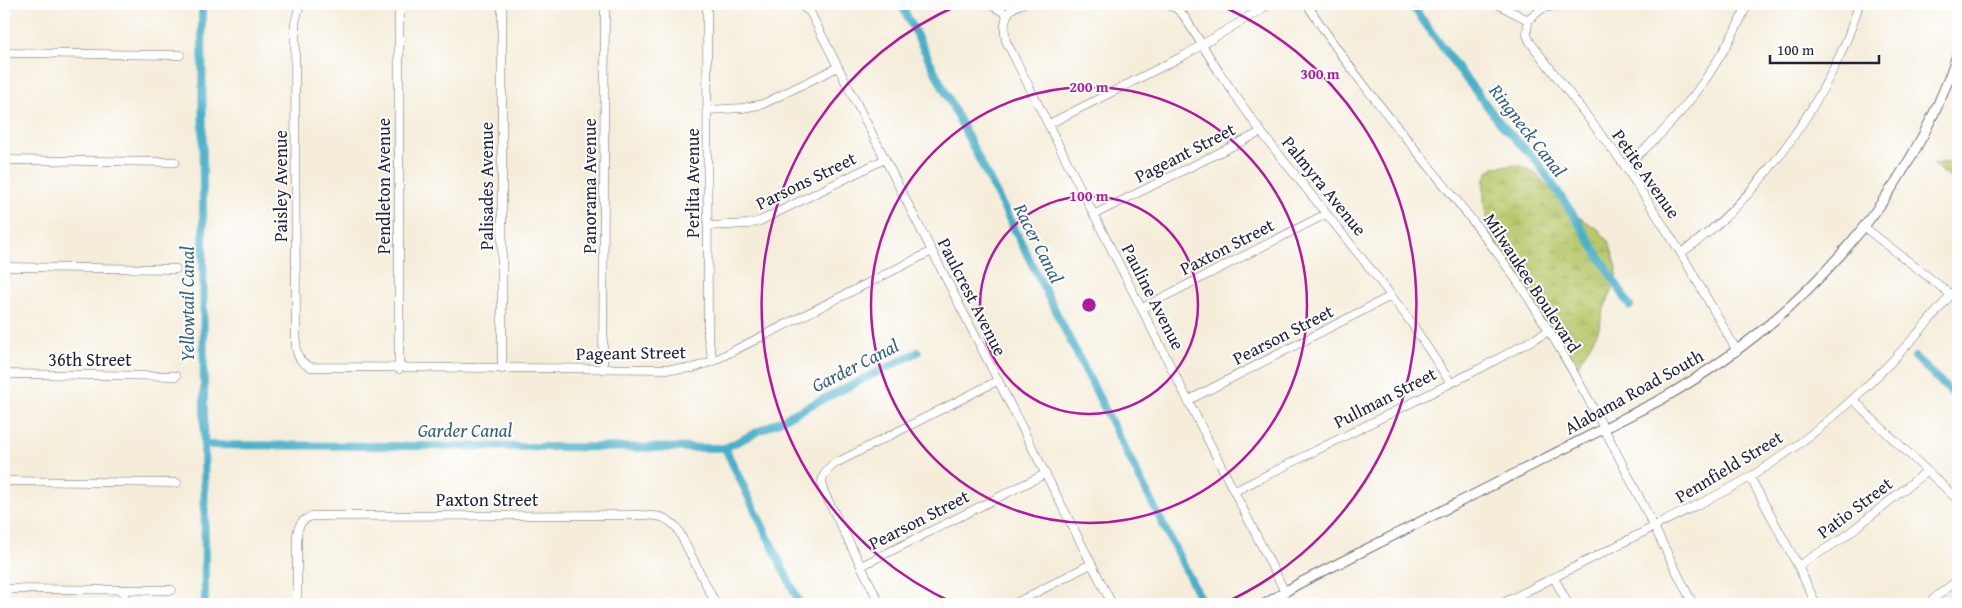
<svg xmlns="http://www.w3.org/2000/svg" width="1962" height="608" font-family="'Gentium Book Plus',serif">
  <defs>
    <pattern id="wetland-marsh" width="20" height="14" patternUnits="userSpaceOnUse" patternTransform="scale(1.25)"><rect width="20" height="14" fill="#b8c86b"/><path d="M1 5h8M5 5V1M11 12h8M15 12V8" fill="none" stroke="#9eac5e"/></pattern>
  </defs>
  <rect width="100%" height="100%" fill="#fff"/>
  <filter id="ink" filterUnits="userSpaceOnUse"><feTurbulence type="fractalNoise" baseFrequency=".02" numOctaves="2"/><feDisplacementMap in="SourceGraphic" scale="10" xChannelSelector="R" yChannelSelector="G"/><feConvolveMatrix kernelMatrix="1 2 1 2 8 2 1 2 1" color-interpolation-filters="sRGB"/></filter>
  <filter id="wash" filterUnits="userSpaceOnUse"><feTurbulence type="fractalNoise" baseFrequency=".0096" numOctaves="4" result="noise"/><feDisplacementMap in="SourceGraphic" scale="20" xChannelSelector="R" yChannelSelector="G"/><feGaussianBlur stdDeviation="1.12" result="paint"/><feColorMatrix in="noise" values="0 0 0 0 0 0 0 0 0 0 0 0 0 0 0 0 0 1.4 0 .05"/><feComposite in="paint" operator="in"/></filter>
  <g filter="url(#wash)">
    <rect width="100%" height="100%" fill="#f5edda"/>
    <g fill="url(#wetland-marsh)" stroke="#6d7553">
      <path d="M1958,159V187L1957,184L1933,164L1956,161Z"/>
      <path d="M1519,165L1534,172L1577,216L1598,229L1609,242L1617,268L1615,284L1604,309L1598,331L1577,367L1573,371L1489,239L1484,202V180L1489,171L1494,167Z"/>
    </g>
    <g fill="none" stroke-linecap="round" stroke-linejoin="round">
      <g stroke="#4ab0c9" stroke-width="8">
        <path d="M202,4L205,604"/>
        <path d="M901,4L1203,604"/>
        <path d="M1411,4L1457,67L1501,124L1536,160L1572,213L1630,306"/>
        <path d="M1915,357L1958,399"/>
        <path d="M204,445L725,448L918,352"/>
        <path d="M725,448L800,604"/>
      </g>
    </g>
  </g>
  <g filter="url(#ink)">
    <g fill="none" stroke-linecap="round" stroke-linejoin="round">
      <g stroke="#6c6973" stroke-width="9">
        <g id="minor">
          <path d="M305,4L299,7L295,23L296,348C298,358 301,363 311,367L681,369L693,368L713,361L932,251"/>
          <path d="M399,4V369"/>
          <path d="M707,4L708,337L713,361"/>
          <path d="M799,4L810,12L1112,604"/>
          <path d="M989,4L1007,14"/>
          <path d="M1022,4C1004,8 1003,26 1006,41L1285,592"/>
          <path d="M1164,4L1176,8L1184,16L1219,72L1261,132L1380,281L1410,321L1450,382"/>
          <path d="M1307,4C1367,100 1448,182 1513,275C1584,378 1636,493 1693,604"/>
          <path d="M1497,4L1528,20"/>
          <path d="M1528,20L1527,35L1530,42L1625,166L1681,253L1737,351"/>
          <path d="M1528,20L1543,8L1566,4"/>
          <path d="M4,53L180,55"/>
          <path d="M707,110L743,108L763,104L838,67"/>
          <path d="M1049,124L1185,55L1270,4"/>
          <path d="M4,160L175,162"/>
          <path d="M1625,166C1680,122 1718,68 1748,4"/>
          <path d="M1095,214L1261,132"/>
          <path d="M708,226L748,224L760,221L885,159"/>
          <path d="M1864,227L1958,300"/>
          <path d="M1681,253C1756,203 1835,91 1859,4"/>
          <path d="M4,267L176,269"/>
          <path d="M1142,308L1326,214"/>
          <path d="M502,369V4"/>
          <path d="M603,369L605,4"/>
          <path d="M4,374L176,376"/>
          <path d="M1189,400L1391,296"/>
          <path d="M1854,400L1871,418L1958,500"/>
          <path d="M1750,477L1798,566L1816,604"/>
          <path d="M4,481L177,483"/>
          <path d="M1235,491L1481,368L1549,331"/>
          <path d="M861,566L1045,474"/>
          <path d="M1798,566L1843,538L1927,471"/>
          <path d="M1554,578L1568,604"/>
          <path d="M4,589L172,590"/>
          <path d="M124,604V590"/>
          <path d="M297,604V534C299,523 303,519 313,516L640,515C658,516 665,515 677,528L716,604"/>
          <path d="M880,604L823,490C820,477 824,473 834,464L997,381"/>
          <path d="M1014,604L1091,564"/>
          <path d="M1501,604C1555,577 1609,550 1663,522C1692,507 1722,494 1750,477C1832,427 1898,360 1958,286"/>
          <path d="M1927,604L1958,580"/>
        </g>
      </g>
      <g stroke="#6c6973" stroke-width="11">
        <path id="tertiary" d="M1265,604L1298,584L1660,400C1796,323 1908,203 1958,53"/>
      </g>
      <use href="#minor" stroke="#fff" stroke-width="8"/>
      <use href="#tertiary" stroke="#fff" stroke-width="9"/>
    </g>
  </g>
  <g fill="none" stroke="#b5179e" stroke-width="2.5">
    <circle cx="1089" cy="305" r="109"/>
    <circle cx="1089" cy="305" r="218"/>
    <path d="M956 604A327 327 0 0 1 961 4M1217 4A327 327 0 0 1 1222 604"/>
  </g>
  <g text-anchor="middle" stroke-width="4" stroke-linejoin="round" paint-order="stroke">
    <g font-size="18" fill="#22223b" stroke="#fff">
      <text transform="translate(1185 153) rotate(-27)" y="6">Pageant Street</text>
      <text transform="translate(1646 174) rotate(55)" y="6">Petite Avenue</text>
      <text transform="translate(806 181) rotate(-26)" y="6">Parsons Street</text>
      <text transform="translate(693 183) rotate(-90)" y="6">Perlita Avenue</text>
      <text transform="translate(281 186) rotate(-90)" y="6">Paisley Avenue</text>
      <text transform="translate(384 186) rotate(-90)" y="6">Pendleton Avenue</text>
      <text transform="translate(487 186) rotate(-90)" y="6">Palisades Avenue</text>
      <text transform="translate(590 186) rotate(-90)" y="6">Panorama Avenue</text>
      <text transform="translate(1324 186) rotate(51)" y="6">Palmyra Avenue</text>
      <text transform="translate(1227 247) rotate(-27)" y="6">Paxton Street</text>
      <text transform="translate(1532 283) rotate(57)" y="6">Milwaukee Boulevard</text>
      <text transform="translate(972 297) rotate(63)" y="6">Paulcrest Avenue</text>
      <text transform="translate(1153 297) rotate(63)" y="6">Pauline Avenue</text>
      <text transform="translate(1283 335) rotate(-27)" y="6">Pearson Street</text>
      <text transform="translate(631 353) rotate(-1)" y="6">Pageant Street</text>
      <text x="90" y="366">36th Street</text>
      <text transform="translate(1634 392) rotate(-29)" y="6">Alabama Road South</text>
      <text transform="translate(1385 398) rotate(-27)" y="6">Pullman Street</text>
      <text transform="translate(1729 467) rotate(-31)" y="6">Pennfield Street</text>
      <text x="487" y="506">Paxton Street</text>
      <text transform="translate(1855 508) rotate(-37)" y="6">Patio Street</text>
      <text transform="translate(919 520) rotate(-27)" y="6">Pearson Street</text>
    </g>
    <g font-size="19" font-style="italic" fill="#34627b" stroke="#fff">
      <text transform="translate(1528 130) rotate(52)" y="7">Ringneck Canal</text>
      <text transform="translate(1039 243) rotate(63)" y="7">Racer Canal</text>
      <text transform="translate(187 304) rotate(-90)" y="7">Yellowtail Canal</text>
      <text transform="translate(855 365) rotate(-27)" y="7">Garder Canal</text>
      <text x="465" y="437">Garder Canal</text>
    </g>
  </g>
  <circle cx="1089" cy="305" r="8" fill="#b5179e" stroke="#fff" stroke-width="2.5"/>
  <g font-size="15" text-anchor="middle" font-weight="bold" fill="#b5179e" stroke="#fff" stroke-width="4" stroke-linejoin="round" paint-order="stroke">
    <text x="1320" y="79">300 m</text>
    <text x="1089" y="92">200 m</text>
    <text x="1089" y="201">100 m</text>
  </g>
  <rect width="1962" height="608" fill="none" stroke="#fff" stroke-width="20"/>
  <path d="M1770 55v8h109v-8" fill="none" stroke="#22223b" stroke-width="2.5"/>
  <text x="1777" y="55" font-size="15" fill="#22223b" stroke="#ffffff" stroke-width="4" paint-order="stroke">100 m</text>
</svg>
